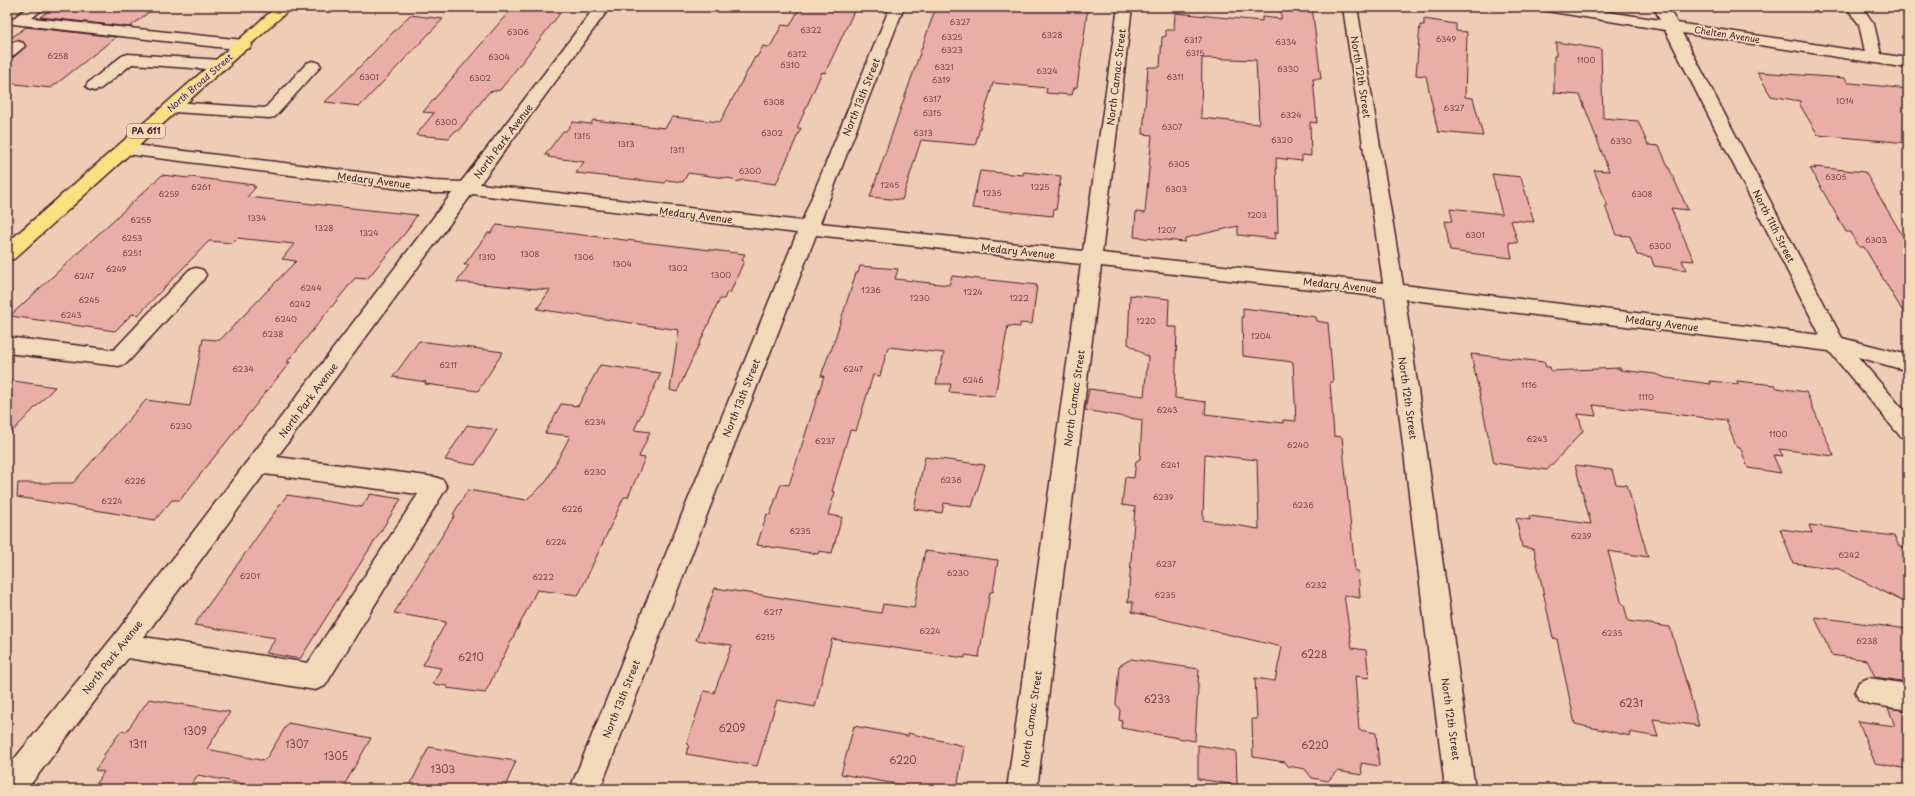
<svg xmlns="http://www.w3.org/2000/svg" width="1915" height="796" font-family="'Playpen Sans',sans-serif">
  <rect width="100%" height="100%" fill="#efccb4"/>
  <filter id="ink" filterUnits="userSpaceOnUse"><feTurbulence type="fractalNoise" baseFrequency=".025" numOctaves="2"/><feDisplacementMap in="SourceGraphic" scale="8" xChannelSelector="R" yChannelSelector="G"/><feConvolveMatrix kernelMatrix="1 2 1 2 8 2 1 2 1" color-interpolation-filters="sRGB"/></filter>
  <g filter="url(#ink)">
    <g fill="#e9aea7" stroke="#4a1f2b" fill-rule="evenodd">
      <path d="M54,7H155L130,27L40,17Z"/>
      <path d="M513,7H565L500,90L489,92L458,131H455L449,138L416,135L434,113L423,112Z"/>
      <path d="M800,7H856L825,73L822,72L797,128H801L776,184L743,180L736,182L733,179L688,173L683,182L666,180L665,183L576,173L584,162L548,157L549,155H545L563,131H566L573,122L591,124L593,120L665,128L672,117L720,122L755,57H757L763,46L770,47L782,25L790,26Z"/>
      <path d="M936,7H1088L1077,87L1074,88L1072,95L1046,93L1047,88L993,83L975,145L921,140L902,200L870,197Z"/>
      <path d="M1281,7H1312L1321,79H1313L1317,123L1310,122L1311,156L1302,155V161L1276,158L1278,233L1275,232L1276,239L1238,235V226L1185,238V242L1134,237L1136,212L1145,213L1152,135L1143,134L1148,67H1160L1162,37L1166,36V30H1174L1175,13L1262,21V17L1281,19ZM1202,58L1256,60L1259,124L1201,118Z"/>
      <path d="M410,15L443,19L360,106L325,102Z"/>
      <path d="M1424,19L1456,24V31L1467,32L1465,97L1473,98L1483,136L1438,132L1426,76L1416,75L1420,25H1424Z"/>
      <path d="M26,27L116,37L51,88L7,83V59L14,57L26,46L23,42L17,40L7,44V41Z"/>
      <path d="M1556,42L1601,49L1603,118L1638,121L1648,145L1659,146L1688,210L1671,208L1694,261L1682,260L1686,270L1654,266L1651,257L1637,255L1630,236L1616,235L1605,206L1608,207L1594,170L1609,171L1580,95L1554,93V56H1556Z"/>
      <path d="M1757,72L1845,78L1848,83H1851L1908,89V143L1818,135L1800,105V101L1771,96Z"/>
      <path d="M1814,167L1865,172L1908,245V320L1864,247H1859L1851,232H1846L1810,168L1816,169Z"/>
      <path d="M980,171L1023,175L1024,172L1061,176L1056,210L1054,209L1053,216L972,208Z"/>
      <path d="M1492,174L1521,177L1534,222L1511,220L1518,243L1509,242L1512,258L1450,251L1445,220L1453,221L1450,208L1502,214Z"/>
      <path d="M162,175L189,178L191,177L254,185L253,187H256L247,197L417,215L406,232L367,279L355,278L287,362H290L180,500H172L155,520L17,497L18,483H73L146,400L190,406L203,339L220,340L296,261L282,259L294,244L237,238L232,243L209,241L138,315L132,314L115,331L10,316Z"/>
      <path d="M497,225L745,254L742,260L744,261L730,293L727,292L724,299H720L677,392L670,390L679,330L537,309L550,290L457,282L469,265H464L488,233H491Z"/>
      <path d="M860,266L898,269L895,279L949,285L952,276L1037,285L1032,324L1020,323V327L1008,326L995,396L949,392L951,384H936L944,353L888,347L880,376L873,375L856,431L850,430L832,491L835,492L828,515L842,517L832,553L819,551L818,554L757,545L767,514L770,515L781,484L789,485L824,376H821L830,351H831L856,273H858Z"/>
      <path d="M1130,295L1169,299L1168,327H1177L1175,398L1206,402L1205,414L1283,423V420L1296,421L1293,362L1243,356L1242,316L1243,317V308L1316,317L1317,321L1328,323L1333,382H1330L1334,436L1342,437L1355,571H1358L1360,598L1344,595L1352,648L1366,650L1369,678L1355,676L1359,730L1376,733L1379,766L1361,763L1362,775L1337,771L1328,781L1312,778L1305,769L1288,766L1285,762L1253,757L1252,719H1257L1255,678L1275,681L1282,647L1132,612L1133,602H1128L1135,507L1122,505L1125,477L1134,478L1136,461L1140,459L1142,420L1085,410L1089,389L1144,396L1148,357L1128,344ZM1205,454L1257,460L1259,529L1203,520Z"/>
      <path d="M419,341L503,352L478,391L425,384L426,382L393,377Z"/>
      <path d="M1471,354L1544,362L1546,367H1550L1551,371L1620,368V370L1655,374L1666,378L1711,384L1710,381L1738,384L1737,381L1775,385L1777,388L1806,392L1834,456L1779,449L1783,456L1773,455L1781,473L1748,468L1740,447L1736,446L1726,420L1593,405L1596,416L1578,414L1583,431L1547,470L1494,463Z"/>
      <path d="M600,365L661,373L634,430L650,432L639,457L645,458L628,497H624L581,590L578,595L537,590L485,693L447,688V686L433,684L441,668L423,665L446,622L394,613L455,515L453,514L468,490L526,500L546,482L570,436L545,433L561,404L578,406Z"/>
      <path d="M7,380L55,387L7,437Z"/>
      <path d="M467,425L497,430L475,465L445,460Z"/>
      <path d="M925,457L985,465L972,507L944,503L942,513L914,509Z"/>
      <path d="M1575,465L1612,470L1616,484L1627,485L1648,557L1608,551L1622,605H1624L1628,621L1670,627L1699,726L1653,719L1658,737L1629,732L1630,736L1575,724L1557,639L1553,638L1534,549L1522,547L1516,518L1530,520L1529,516L1591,524Z"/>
      <path d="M370,494L401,499L300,659L266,653L276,638L194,625L287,495L362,507Z"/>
      <path d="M1809,525L1894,536L1899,546L1908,547V604L1839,569L1793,563L1780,529L1812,533Z"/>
      <path d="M925,551L998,560L993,592H990L979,657L965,655V658L832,639L815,707L777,700L757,766L686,754L689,745L687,743L704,691L714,693L732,645L696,640L715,588L881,613L883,604L914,608Z"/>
      <path d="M1815,617L1908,629V682L1875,677L1867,660L1831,655Z"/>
      <path d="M1131,659L1199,669L1195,741L1121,728L1122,721L1119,720L1120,710L1116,704L1119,666Z"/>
      <path d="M149,699L230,712L207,749L260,760L266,759L288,723L371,738L342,789H270L198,775L189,787L178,785L175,789H92L104,772L95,770L105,756H103L121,731L126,732Z"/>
      <path d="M1888,708L1908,711V769L1875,763L1858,721L1895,726Z"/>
      <path d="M854,726L908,736V733L964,746L957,789H924L841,774Z"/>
      <path d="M1198,745L1236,751L1237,785L1198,779Z"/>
      <path d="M429,747L475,755L516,761L504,789H408Z"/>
    </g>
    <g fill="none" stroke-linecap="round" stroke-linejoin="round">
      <g stroke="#4a1f2b" stroke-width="3">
        <g id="minor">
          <path d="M28,7H45L32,18L244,40L250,42L252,45L250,48L244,50L13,24L10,21Z"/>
          <path d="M595,7H610L480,184L802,221L890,7H904L820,223L1083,251L1118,7H1132L1102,253L1383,283L1343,7H1357L1403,285L1820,335L1665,30L1547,11L1542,10L1540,7H1576L1660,20L1654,7H1668L1677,23L1865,52L1859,24L1846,7H1862L1874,24L1881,54L1908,58V68L1682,33L1842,338L1908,355V371L1858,357L1908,415V439L1900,436L1829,351L1405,299L1475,789H1445L1385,297L1101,266L1037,789H1007L1081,264L816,235L600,789H570L797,233L472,194L277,457L435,477L443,480L447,487L325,686L315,690L128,658L27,789H7V768L113,637L452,193H433L126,154L120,153L117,149L120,145L126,144L433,181L461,182ZM264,474L418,494L308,663L144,637Z"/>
          <path d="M17,41L23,43L25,46L13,56L7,58V46Z"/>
          <path d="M128,54L222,60L228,62L230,65L228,68L222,70L132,64L100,89L94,91L88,89L86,86L88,83L122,56Z"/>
          <path d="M313,61L319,63L321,66L275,117L269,118L174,112L168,111L166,107L168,103L174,102L265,108L307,63Z"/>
          <path d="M196,268L203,270L206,275L203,280L127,363L119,366L7,353V337L114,350L189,270Z"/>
          <path d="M1869,678L1908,684V710L1869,704L1859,700L1855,691L1859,682Z"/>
        </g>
      </g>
      <g stroke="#4a1f2b" stroke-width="3">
        <path id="major" d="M276,7H292L14,259L7,260V243Z"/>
      </g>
      <use href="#minor" fill="#f1d9b9" fill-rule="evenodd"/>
      <use href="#major" fill="#f9e181" fill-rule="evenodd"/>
    </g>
  </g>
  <g text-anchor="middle" stroke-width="3.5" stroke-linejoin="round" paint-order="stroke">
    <g font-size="8" fill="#72434a">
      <text x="960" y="25">6327</text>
      <text x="811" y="33">6322</text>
      <text x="518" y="35">6306</text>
      <text x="1052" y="38">6328</text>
      <text x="952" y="40">6325</text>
      <text x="1446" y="42">6349</text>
      <text x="1193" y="43">6317</text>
      <text x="1286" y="45">6334</text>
      <text x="952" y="53">6323</text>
      <text x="1195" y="56">6315</text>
      <text x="797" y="57">6312</text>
      <text x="58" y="59">6258</text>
      <text x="499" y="60">6304</text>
      <text x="1586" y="63">1100</text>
      <text x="790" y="68">6310</text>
      <text x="944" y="70">6321</text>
      <text x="1288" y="72">6330</text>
      <text x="1047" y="74">6324</text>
      <text x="369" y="80">6301</text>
      <text x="1175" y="80">6311</text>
      <text x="480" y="81">6302</text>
      <text x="941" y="83">6319</text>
      <text x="932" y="102">6317</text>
      <text x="1845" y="104">1014</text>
      <text x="774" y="105">6308</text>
      <text x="1454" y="111">6327</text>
      <text x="932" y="116">6315</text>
      <text x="1291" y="118">6324</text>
      <text x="446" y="125">6300</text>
      <text x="1172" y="130">6307</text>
      <text x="772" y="136">6302</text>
      <text x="923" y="136">6313</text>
      <text x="582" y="139">1315</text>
      <text x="1282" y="143">6320</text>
      <text x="1621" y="144">6330</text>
      <text x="626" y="147">1313</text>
      <text x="677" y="153">1311</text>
      <text x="1179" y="167">6305</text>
      <text x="750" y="174">6300</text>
      <text x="1836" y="180">6305</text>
      <text x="890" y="188">1245</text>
      <text x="201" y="190">6261</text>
      <text x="1040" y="190">1225</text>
      <text x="1176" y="192">6303</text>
      <text x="992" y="196">1235</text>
      <text x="169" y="197">6259</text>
      <text x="1642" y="197">6308</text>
      <text x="1257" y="218">1203</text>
      <text x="257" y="221">1334</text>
      <text x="141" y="223">6255</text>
      <text x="324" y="231">1328</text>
      <text x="1167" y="233">1207</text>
      <text x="369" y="236">1324</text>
      <text x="1475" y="238">6301</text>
      <text x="132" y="241">6253</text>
      <text x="1876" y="243">6303</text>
      <text x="1660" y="249">6300</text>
      <text x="132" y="256">6251</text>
      <text x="530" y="257">1308</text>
      <text x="487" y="260">1310</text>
      <text x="584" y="260">1306</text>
      <text x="622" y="267">1304</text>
      <text x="678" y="271">1302</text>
      <text x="116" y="272">6249</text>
      <text x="721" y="278">1300</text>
      <text x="84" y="279">6247</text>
      <text x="311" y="291">6244</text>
      <text x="871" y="293">1236</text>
      <text x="973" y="295">1224</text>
      <text x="920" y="301">1230</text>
      <text x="1019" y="301">1222</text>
      <text x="89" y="303">6245</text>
      <text x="300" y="307">6242</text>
      <text x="71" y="318">6243</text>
      <text x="286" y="322">6240</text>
      <text x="1146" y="324">1220</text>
      <text x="273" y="337">6238</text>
      <text x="1261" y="339">1204</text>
      <text x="448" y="368">6211</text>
      <text x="243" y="372">6234</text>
      <text x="853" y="372">6247</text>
      <text x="973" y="383">6246</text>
      <text x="1529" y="388">1116</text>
      <text x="1646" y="400">1110</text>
      <text x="1167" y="413">6243</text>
      <text x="595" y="425">6234</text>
      <text x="181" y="429">6230</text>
      <text x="1778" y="437">1100</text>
      <text x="1537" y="442">6243</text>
      <text x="825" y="444">6237</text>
      <text x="1298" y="448">6240</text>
      <text x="1170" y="468">6241</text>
      <text x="595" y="475">6230</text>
      <text x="951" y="483">6236</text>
      <text x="135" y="484">6226</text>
      <text x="1163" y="500">6239</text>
      <text x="112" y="504">6224</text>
      <text x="1303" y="508">6236</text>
      <text x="572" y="512">6226</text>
      <text x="800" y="534">6235</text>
      <text x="1581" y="539">6239</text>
      <text x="556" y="545">6224</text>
      <text x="1849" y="558">6242</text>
      <text x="1166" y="567">6237</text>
      <text x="958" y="576">6230</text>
      <text x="250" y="579">6201</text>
      <text x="543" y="580">6222</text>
      <text x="1316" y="588">6232</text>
      <text x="1165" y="598">6235</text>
      <text x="773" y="615">6217</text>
      <text x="930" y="634">6224</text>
      <text x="1612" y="636">6235</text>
      <text x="765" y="640">6215</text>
      <text x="1867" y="644">6238</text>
    </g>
    <g font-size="9" fill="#4a1f2b" stroke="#f1d9b9">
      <text transform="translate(1727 35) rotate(9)" y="3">Chelten Avenue</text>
      <text transform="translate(200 83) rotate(-41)" y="3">North Broad Street</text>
    </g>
    <rect fill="#f1d9b9" stroke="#7c5756" stroke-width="1" x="127" y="124" width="38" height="14" rx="3"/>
    <g font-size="9" font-weight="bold" fill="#4a1f2b">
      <text x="146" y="134">PA 611</text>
    </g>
    <g font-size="10" fill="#4a1f2b" stroke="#f1d9b9">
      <text transform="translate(1116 77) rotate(-83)" y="4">North Camac Street</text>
      <text transform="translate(1361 77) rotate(81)" y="4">North 12th Street</text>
      <text transform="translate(861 97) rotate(-68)" y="4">North 13th Street</text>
      <text transform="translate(503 141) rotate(-53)" y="4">North Park Avenue</text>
      <text transform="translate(374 180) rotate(7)" y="4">Medary Avenue</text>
      <text transform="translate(696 215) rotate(7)" y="4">Medary Avenue</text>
      <text transform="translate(1774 226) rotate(63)" y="4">North 11th Street</text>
      <text transform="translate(1018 251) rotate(6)" y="4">Medary Avenue</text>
      <text transform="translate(1340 285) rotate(6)" y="4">Medary Avenue</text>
      <text transform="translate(1662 323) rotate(7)" y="4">Medary Avenue</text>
      <text transform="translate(741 398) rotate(-68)" y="4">North 13th Street</text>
      <text transform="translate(1074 398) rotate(-82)" y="4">North Camac Street</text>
      <text transform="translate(1408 398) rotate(82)" y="4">North 12th Street</text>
      <text transform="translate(308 400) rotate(-53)" y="4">North Park Avenue</text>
      <text transform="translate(112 657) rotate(-52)" y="4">North Park Avenue</text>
      <text transform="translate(621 699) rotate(-68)" y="4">North 13th Street</text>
      <text transform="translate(1031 719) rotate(-82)" y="4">North Camac Street</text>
      <text transform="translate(1451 719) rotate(82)" y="4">North 12th Street</text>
    </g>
    <g font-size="10" fill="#72434a">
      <text x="1314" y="658">6228</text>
      <text x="471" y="661">6210</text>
      <text x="1157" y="703">6233</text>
      <text x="1631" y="707">6231</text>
      <text x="732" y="732">6209</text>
      <text x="195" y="735">1309</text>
      <text x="138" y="748">1311</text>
      <text x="297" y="748">1307</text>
      <text x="1315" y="749">6220</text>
      <text x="336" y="760">1305</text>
      <text x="903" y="764">6220</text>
      <text x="443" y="773">1303</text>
    </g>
  </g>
  <rect width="1915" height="796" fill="none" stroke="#f1d9b9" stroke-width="24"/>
  <rect x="12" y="12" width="1891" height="772" fill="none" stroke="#4a1f2b" stroke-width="1.5" filter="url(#ink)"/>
</svg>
